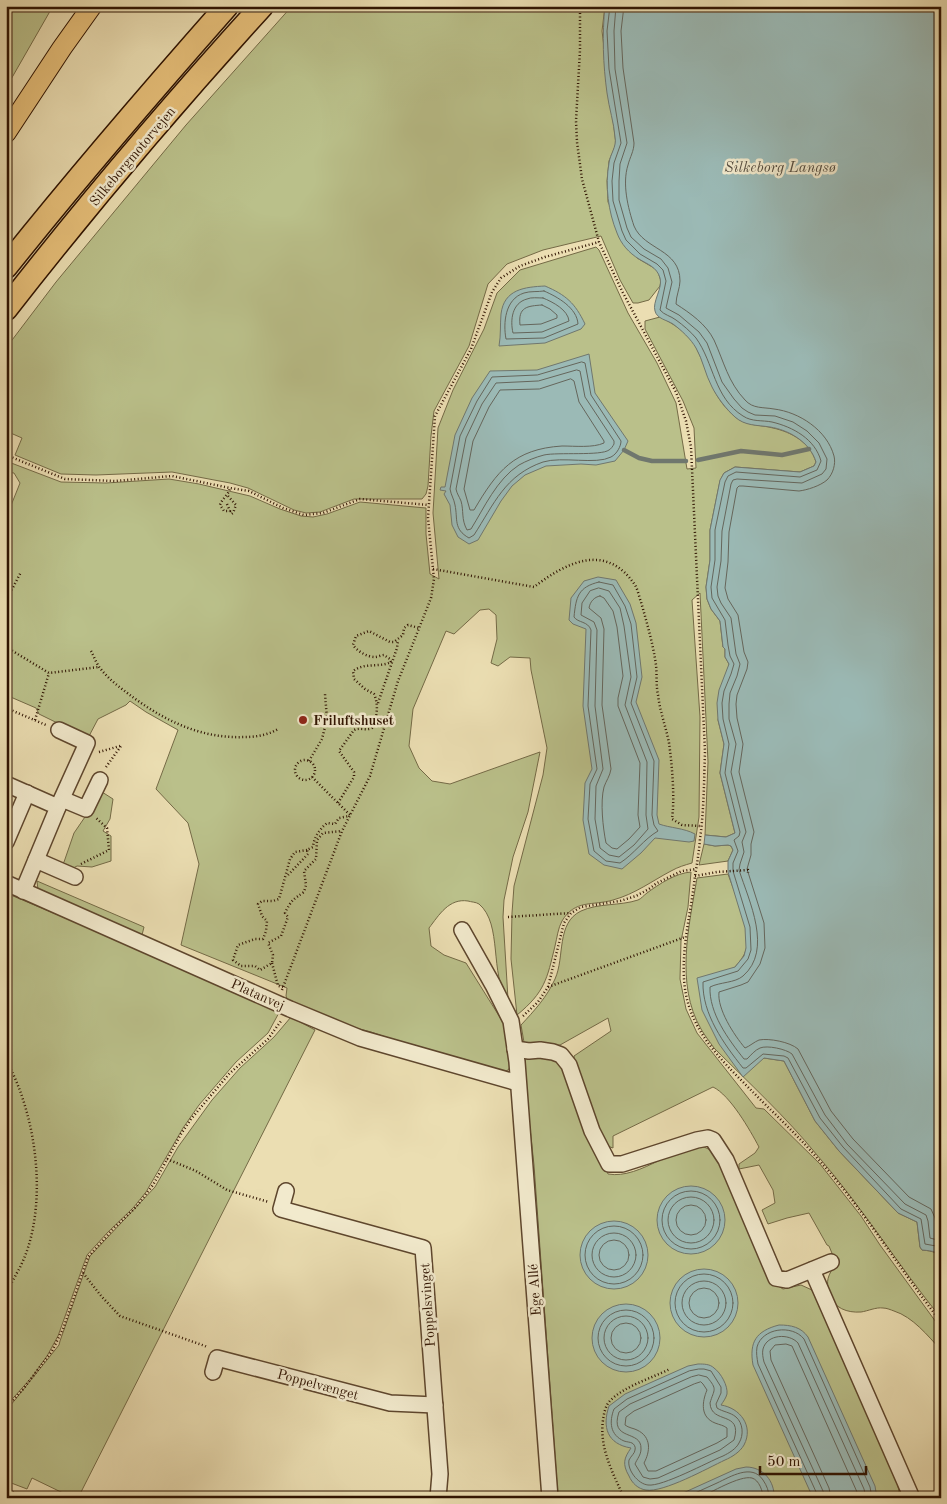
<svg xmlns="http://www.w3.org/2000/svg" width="947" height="1504" font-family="'Old Standard TT',serif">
  <rect width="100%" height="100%" fill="#ebdeb2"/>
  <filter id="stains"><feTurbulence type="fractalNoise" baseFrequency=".004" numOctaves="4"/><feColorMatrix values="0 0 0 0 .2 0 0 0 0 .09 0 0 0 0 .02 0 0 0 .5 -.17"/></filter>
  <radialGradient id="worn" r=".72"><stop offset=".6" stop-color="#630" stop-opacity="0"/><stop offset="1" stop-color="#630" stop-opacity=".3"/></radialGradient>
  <g fill="#bac08a" stroke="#746a46">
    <path d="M13,6H53L6,88V18Z"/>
    <path d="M292,6H605L602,31L616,144L609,161L607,181L608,202L637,258L654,268L658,272L661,281L660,286L649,300L638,303H633L620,280L601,236L543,250L507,264L488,284L469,346L434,411L431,436L428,486L426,494L422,499H354L320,512L306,513L294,510L248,488L230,483L172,472L96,475L61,474L15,455L22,438L6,431V348L56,282L186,125Z"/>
    <path d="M596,247L599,250L628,313L657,363L676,403L687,469L696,468L694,428L683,401L645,329V321L660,317C674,324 690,334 697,349C709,374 711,395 733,415C746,427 759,424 773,428C791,432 810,442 816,462L814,466L800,472L735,467L724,473L720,481L710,530V560L706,587L707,599L711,609L720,621L723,647L725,649V657L729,664L718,720L724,744L720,773L735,833L726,837L705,835L708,762L700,593L692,600L700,717L699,817L692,863C685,865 678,867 671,871C652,881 635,894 613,900C593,906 575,899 562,921C558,928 557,938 555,946C547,979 545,992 517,1015L511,959L512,913L514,886L543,775L547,748L531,670L530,658L510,657L498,666L491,663L497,639L496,615L489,609L480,610L454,634L446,631L413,709L409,746L419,768L432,781L450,784L540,752L528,812L513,857L504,900L503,917L508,999C489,975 503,924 479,904C476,902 471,902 468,901C449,898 439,915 429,928L431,946L444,955L466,963L506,1027L512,1061L509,1069L505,1072L438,1055L371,1032L334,1022L288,1001L286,996L287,988L181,945L199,864L188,823L156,789L178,730L146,712L130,701L126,705L98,719L88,738L39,714L36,708L6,695V518L20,483L14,473L6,472V461L61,482L106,483L169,479L199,484L250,496L280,509L301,516L313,517L327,514L360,502L426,508V534L430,574L439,579L433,513L438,428L453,390L484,329L497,293L520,270Z"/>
    <path d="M102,792L113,799L110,819L103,831L111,836V861L92,867L77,866L66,872L59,866L64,862L74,833Z"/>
    <path d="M704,844L715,846L728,845L731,846L733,850L728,861L699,865Z"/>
    <path d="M691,872L688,907L681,941L680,979L686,1009L697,1033L756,1108L764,1109L820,1164L861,1216L880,1245L941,1329V1350C928,1336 913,1317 894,1311C891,1310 887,1308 883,1308C876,1307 868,1311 861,1312C847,1313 834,1308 830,1295C825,1280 828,1276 836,1263L829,1246L827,1245L809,1213L787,1218L768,1224L762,1210L775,1203L773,1190L759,1165L739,1169V1164L755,1153L759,1147C750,1130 730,1095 713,1087L613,1136V1148L605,1145L575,1068L574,1056L611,1031L608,1018L560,1045L525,1048L521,1025C534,1011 547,997 555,979C565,957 556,923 581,911C598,903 620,906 638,900C641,899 644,895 647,893C659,884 676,873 691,872Z"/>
    <path d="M728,874C735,894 751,929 746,950C744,957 739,962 735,967L764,1058L784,1061L815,1121L839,1151L898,1213L917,1222L920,1247L922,1250C947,1252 933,1259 938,1277L941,1279V1318C898,1265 862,1207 817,1155C786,1117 749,1083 714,1048C710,1042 705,1036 701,1029C675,984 689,926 697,878Z"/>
    <path d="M37,881L144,927L142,935L38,890Z"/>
    <path d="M6,893L281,1009L268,1033L236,1062L199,1105L183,1128L146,1192L133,1208L107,1233L87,1255L58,1336L47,1356L32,1377L6,1406V910L8,905L6,904Z"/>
    <path d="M291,1017L315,1030L78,1498H65L63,1493L32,1478L27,1489L6,1481V1411L59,1345L60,1341L90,1256L155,1187L178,1147L212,1100L240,1068L274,1037Z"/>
    <path d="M551,1056L565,1067L584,1118L608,1174C641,1180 679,1141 704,1147C710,1149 715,1154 719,1158L773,1283L783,1289L801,1285L812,1290L896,1478L899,1491L898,1498H558L534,1165L526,1091L525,1057Z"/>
  </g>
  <g fill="#9bbab6" stroke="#70776e">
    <path d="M605,6H941V1279L936,1274C937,1256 947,1252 922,1250L920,1247L917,1222L898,1213L839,1151L815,1121L784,1061L764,1058L743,1077L719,1044L702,1010L697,978L735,967L744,956L746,948L745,928L728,872V861L733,850L731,846L728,845L715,846L704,844L705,835L726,837L735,833L720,773L724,744L718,720L717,703L719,690L729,664L725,657V649L723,647L720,621L711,609L707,599L706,587L710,560V530L720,480L724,473L735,467L800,472L814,466L816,462C810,442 789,430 770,427C757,425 745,426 735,417C726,409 717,397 712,387C705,374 703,360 696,348C691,339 681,330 673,324C667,320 657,319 655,311C652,302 663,288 660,278C657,267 647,264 639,259C629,253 621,244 617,233C608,211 605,186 609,163C610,154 617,147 615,137C614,123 609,108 607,93C603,64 602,35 605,6Z"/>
    <path d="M545,286C566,295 575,303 585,324L581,329L545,343L499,346C501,335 500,325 501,314C504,289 525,287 545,286Z"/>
    <path d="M589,354L595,393L628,441L624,450L615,461L596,465L581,464L546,466L525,475L512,486L501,501L478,540L469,544L458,537L452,525L450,505L444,494L446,491L440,490L441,487H445L455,435L472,398L490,371L537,370Z"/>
    <path d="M598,577L616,580L630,604L636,623L642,677L636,702L659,760L657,815L659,824C670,828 684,828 695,834L694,841L689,842L655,838L641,853L622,869L604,865L589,854L583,820L585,783L592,769L583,706L586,629L573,624L569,620L571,598L584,581Z"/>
    <circle cx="691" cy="1220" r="34"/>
    <circle cx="614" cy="1255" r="34"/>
    <circle cx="704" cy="1303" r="34"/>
    <circle cx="626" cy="1338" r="34"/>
    <path d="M779,1325C791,1325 801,1327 808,1337L875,1486L877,1498H813L753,1365C749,1342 756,1331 779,1325Z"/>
    <path d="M698,1364C704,1364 710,1364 714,1368C721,1373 728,1386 727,1394C726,1398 723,1402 721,1405C740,1408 754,1426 744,1445C740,1452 732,1457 725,1460C708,1468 663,1493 646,1490C638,1489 632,1483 629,1476C622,1464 624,1458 631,1448C607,1444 602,1427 609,1406L625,1394L688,1366Z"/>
    <path d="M746,1467C763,1467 775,1481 774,1498H672L736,1469Z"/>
  </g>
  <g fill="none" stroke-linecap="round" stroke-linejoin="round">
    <g stroke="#65665c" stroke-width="1">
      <path d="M610,6L607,31L609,69L621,143L614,163L612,181L613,201L622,231L626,240L640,254L657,264L663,270L666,281L660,310C664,315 671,316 676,320C683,325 691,332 696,338C714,363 714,398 743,416C752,422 762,420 772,422C793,427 815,439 821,461L817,470L800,477L736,472L728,476L725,482L715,530V560L711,587L712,598L725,620L728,645L730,656L734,664L731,674L724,691L722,703L723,719L729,744L725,773L740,832L739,836L734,840L738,851L733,863V871L750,927L751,950L748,959L738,971L703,982C702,1014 724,1044 743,1068H746L763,1054L784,1056L788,1058L820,1118L843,1147L901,1209L921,1219L925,1244L936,1246L941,1249"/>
      <path d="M616,6L614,31L615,69L627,143L620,164L619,181V200L627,228L631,237L644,249L661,259L668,268L672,282L666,308L679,315L699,332L707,343L722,382L734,399L742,408L748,412L755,415L775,416L793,422L807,431L819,443L827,459L826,469L822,474L802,483L737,479L733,480L731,484L722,531L721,561L717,587L718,596L721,603L731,618L736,654L740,664L737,676L730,693L729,704V719L736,744L731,772L746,832L742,842L744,852L740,864L739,870C749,901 773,950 743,976C735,983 720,982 710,987C709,1013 728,1039 744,1059H747C751,1055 755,1050 760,1048C767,1045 786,1049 792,1054L825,1115L847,1144L905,1204L926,1215L928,1221L930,1238L941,1241"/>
      <path d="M624,6L621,31L623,68L634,143C634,151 630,157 628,165C622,184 628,208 634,226C644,250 680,249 680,281C680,288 676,296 676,304C690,313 706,324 714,340C724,362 728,382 745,400C753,409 763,407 774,409C799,412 827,430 834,456C836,464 833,474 827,480C820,486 807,490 799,491L743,486H739L737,488L729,532L728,562L725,588L728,599L738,615L744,652L748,662L747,669L737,695L736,704L737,718L743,744L739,772L754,832L751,844V855L747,869L764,923L765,948L760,964L748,982L741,985L719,992C717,1009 734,1035 745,1048C750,1046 754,1042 759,1040C769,1038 790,1042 798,1049L831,1111L853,1139L909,1197L931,1209L935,1218L937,1231L941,1233"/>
      <path d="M544,291C558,297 577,308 578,324L544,338L506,339C503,323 505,299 524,293C530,291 538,292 544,291Z"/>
      <path d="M543,298C553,302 568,310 569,321L542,332L513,333C510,320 512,303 527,299C531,297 538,298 543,298Z"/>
      <path d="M542,305L550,309L557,315V318L541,324L520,325C518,307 527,306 542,305Z"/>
      <path d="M582,362L585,363L591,395L621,441C621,446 617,454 611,457C596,465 562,456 543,462C505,475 494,504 474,535L469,538C453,529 458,519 455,505C454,499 451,495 450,489L460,436L477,401L492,377L537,375Z"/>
      <path d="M577,370L580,371L585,397L614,441V444C613,446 611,449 609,450C601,456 558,452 544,455C536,457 526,461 519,465C497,479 484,508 471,529L467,530C461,519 464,511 461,501C459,496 457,494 456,489L466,438L482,404L496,383L538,381Z"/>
      <path d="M571,379L574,381L579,402L604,441V443C593,448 575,446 562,446C514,449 497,471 474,510H470L464,489L473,441L489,407L500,390L539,389Z"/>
      <path d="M599,582L613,585L625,606L631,624L637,677L631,703L654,761L652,815L654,825L658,831C644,839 634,854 620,863L606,861L594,851L588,819L590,784L597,769L588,706L591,630C588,621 578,623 574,617C576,597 578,587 599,582Z"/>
      <path d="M599,588L609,591L620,608L624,626L631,677L625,705L647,762L646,815L648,829L634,845L619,857L609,855L600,848L595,819L596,786L603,769L595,706L597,630L594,622L581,615L582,603L590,591Z"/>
      <path d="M600,596L604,598L613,611L617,627L623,676L618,698V706L640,763L638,815L640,827L629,839L617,849L612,848L606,843C603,828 600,802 604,787C606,781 610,776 611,769L602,705L604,629L601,618L589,608C590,602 594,597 600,596Z"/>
      <circle cx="691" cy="1220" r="29"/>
      <circle cx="691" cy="1220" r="23"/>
      <circle cx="691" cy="1220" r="15"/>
      <circle cx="614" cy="1255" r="29"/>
      <circle cx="614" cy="1255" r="22"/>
      <circle cx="614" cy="1255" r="15"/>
      <circle cx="704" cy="1303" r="29"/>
      <circle cx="704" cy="1303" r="22"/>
      <circle cx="704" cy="1303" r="15"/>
      <circle cx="626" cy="1338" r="28"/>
      <circle cx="626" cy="1338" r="22"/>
      <circle cx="626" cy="1338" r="15"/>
      <path d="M699,1369H704L711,1371L721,1387V1393L716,1404L717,1408C723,1412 730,1412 736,1417C743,1423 744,1435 739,1443C736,1449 729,1453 723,1456C708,1462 662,1487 648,1485C638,1484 627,1470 629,1460C631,1456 635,1453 635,1450C636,1447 634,1444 632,1443C630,1442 627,1442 624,1441C610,1435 609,1422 614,1409L627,1399L689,1371Z"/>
      <path d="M699,1375L707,1377C718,1390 714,1389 710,1403C711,1425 743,1410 734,1440L720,1450L658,1478L650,1479L643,1477L635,1464C637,1459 641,1455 641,1449C642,1429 609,1442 619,1412L630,1404L691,1377Z"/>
      <path d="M701,1382L703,1384L707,1390C702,1402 700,1417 715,1423C720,1425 723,1425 727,1428V1437L717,1443L656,1471H648L644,1463C650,1452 652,1437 637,1430C633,1428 629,1428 625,1425L626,1417L634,1411L694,1384Z"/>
      <path d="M684,1498C695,1493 706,1488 717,1483C730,1477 752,1463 763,1480C767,1486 769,1491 769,1498"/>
      <path d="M699,1498C710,1493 740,1475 752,1478C759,1480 763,1491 763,1498"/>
      <path d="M817,1498V1494L758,1364C757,1358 756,1353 757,1347C762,1328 792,1324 804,1339L870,1487L872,1498"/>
      <path d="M824,1498L823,1491L764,1362C763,1358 762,1353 763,1349C767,1334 789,1333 798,1343L864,1489L866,1498"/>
      <path d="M831,1498L829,1488L771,1360L770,1351L775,1345L786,1344L792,1346L857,1492L858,1498"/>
    </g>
    <g stroke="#70776e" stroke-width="4.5">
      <path d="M624,450L639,458L652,461H686"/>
      <path d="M698,460L741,451L782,455L809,449"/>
    </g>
    <g stroke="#5e462d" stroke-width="18">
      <g id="minor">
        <path d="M6,784L58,807L23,891"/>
        <path d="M62,799L86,809L100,780"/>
        <path d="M58,807L87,743L59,730"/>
        <path d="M6,842L27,793"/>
        <path d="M36,860L75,877"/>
        <path d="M6,883L290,1009L360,1038L518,1083"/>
        <path d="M462,930L493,985L511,1021L517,1062L550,1498"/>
        <path d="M515,1049L529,1051L540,1050L553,1052L561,1055L569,1065L592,1131L609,1164H622L697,1140L708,1138L713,1140L726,1160L776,1278L787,1280L831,1262"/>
        <path d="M286,1191L281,1209L423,1248L440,1474L438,1498"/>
        <path d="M812,1270L912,1498"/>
        <path d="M213,1372L217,1358L390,1403L435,1405"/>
      </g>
    </g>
    <g stroke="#2f1301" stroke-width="21">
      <path id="major" d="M6,133L62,48L92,6"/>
    </g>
    <g stroke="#2f1301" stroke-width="25">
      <g id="highway">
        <path d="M6,267C77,178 152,91 227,6"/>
        <path d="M6,309C87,205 173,104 262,6"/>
      </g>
    </g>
    <g stroke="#2f1301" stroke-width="2.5" stroke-dasharray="1 2.5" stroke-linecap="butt">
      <path d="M580,6V50L576,121L577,142L582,179L599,242L622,291L676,392L686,421L691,447L705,752C704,781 704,810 700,839C699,852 697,864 695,876C691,914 680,951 685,989C691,1030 719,1058 747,1086C770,1110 796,1133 818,1159C864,1210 899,1268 941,1322"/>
      <path d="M6,455L65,479L115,481L172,476L230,488L249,491L283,508L304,515L323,513L360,499L429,505"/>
      <path d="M228,496L236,505L233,513L230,515"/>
      <path d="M227,504L230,511H224L220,505C223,497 228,496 230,488"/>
      <path d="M433,569L534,587C567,562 606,542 635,585C638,590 639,597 641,602C647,623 653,644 656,665C657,675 656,686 658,695C660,712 666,727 669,743C672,764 675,798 672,819L682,825L701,826"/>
      <path d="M6,603L9,595L21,572"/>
      <path d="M6,647L49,673L99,667"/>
      <path d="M91,651C94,656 96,663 100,668C109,680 122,689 134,698C167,722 203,739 245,737C256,737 268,735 278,729"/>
      <path d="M378,703L397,648L398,640"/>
      <path d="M6,708L46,725"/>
      <path d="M35,720L49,673"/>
      <path d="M99,752L120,746"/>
      <circle cx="305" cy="770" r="10"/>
      <path d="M309,761L322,739L327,719L325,694"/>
      <path d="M106,767L121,746"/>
      <path d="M312,777L350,815"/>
      <path d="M338,803L354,777V772L339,751L354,730C360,727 366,731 372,728C377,717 379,705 374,694L365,689L354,679L353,671C365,662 379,668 391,662L390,659L384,655C381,655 378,657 375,657C367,657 357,651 353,645L356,636L369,631L390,642H394L403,635L404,628L408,625L419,628"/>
      <path d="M307,850L295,852L290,859L279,899L273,901H262L258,904L262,916L267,921L266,931L263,939H255L238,945L233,960L241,966H255L260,970L272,963L273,955L268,943L281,936L288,917L285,913C291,900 294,899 304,892L306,885L304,871L316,859L317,840L323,833L342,831"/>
      <path d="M81,864L109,850L107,828L96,818"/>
      <path d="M288,875L308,854L307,850L313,847C314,837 319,830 327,823L335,824L339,818L349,816"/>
      <path d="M695,876L717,872L748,870V873"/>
      <path d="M508,917L571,913"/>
      <path d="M272,963L278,986L283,987"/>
      <path d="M548,987L685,937"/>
      <path d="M282,990L342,831L370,776L398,681L431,598L434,579L428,518L435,416L471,349L492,292L501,278L520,266L545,257L599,242"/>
      <path d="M523,1016L538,1002L548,987L564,923L571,913L581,907L620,901L636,896L649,889L657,883L682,871L696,869"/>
      <path d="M6,1060C38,1117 50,1213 18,1271C14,1278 11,1285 6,1291"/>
      <path d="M167,1159L196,1171L227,1190L269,1202"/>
      <path d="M83,1273L102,1297L120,1316L205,1346L207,1347"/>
      <path d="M6,1408L24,1388L52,1351L63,1329L88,1257L114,1228L136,1207L153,1185L181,1134L191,1119L229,1074L268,1039L281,1021"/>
      <path d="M6,1489L26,1498"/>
      <path d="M624,1498C613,1473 599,1448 603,1420C604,1414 605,1407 609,1402C622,1387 652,1378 670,1369"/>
    </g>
    <use href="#minor" stroke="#f2eacd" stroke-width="15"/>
    <use href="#major" stroke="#e6bf79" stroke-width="19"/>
    <use href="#highway" stroke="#e6bf79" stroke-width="22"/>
  </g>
  <circle fill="#8f2418" stroke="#f2eacd" stroke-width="2" cx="303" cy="720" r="5"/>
  <g text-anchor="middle" stroke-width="5" stroke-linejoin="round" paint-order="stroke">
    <g font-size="14" fill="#2f1301" stroke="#f2eacd">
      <text transform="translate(132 156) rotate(-50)" y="5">Silkeborgmotorvejen</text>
      <text transform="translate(258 994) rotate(24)" y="5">Platanvej</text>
      <text transform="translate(534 1290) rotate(-94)" y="5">Ege Allé</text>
      <text transform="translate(427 1305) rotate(-94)" y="5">Poppelsvinget</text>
      <text transform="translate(318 1384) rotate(15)" y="5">Poppelvænget</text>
    </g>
    <g font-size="14" font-weight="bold" fill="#2f1301" stroke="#f2eacd" text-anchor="start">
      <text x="313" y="725">Friluftshuset</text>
    </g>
    <g font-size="15" font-style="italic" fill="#554d40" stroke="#f2eacd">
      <text x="780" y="172">Silkeborg Langsø</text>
    </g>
  </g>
  <rect width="947" height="1504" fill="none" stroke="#ebdeb2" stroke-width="25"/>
  <rect x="8" y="8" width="932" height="1489" fill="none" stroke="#2f1301" stroke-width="2.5"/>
  <rect x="12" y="12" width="922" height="1479" fill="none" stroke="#2f1301"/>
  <path d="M760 1466v8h106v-8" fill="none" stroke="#2f1301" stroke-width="2.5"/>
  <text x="767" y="1466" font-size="15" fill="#2f1301" stroke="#f2eacd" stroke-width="4" paint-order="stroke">50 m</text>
  <rect width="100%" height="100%" filter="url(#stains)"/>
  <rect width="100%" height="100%" fill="url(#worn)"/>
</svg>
